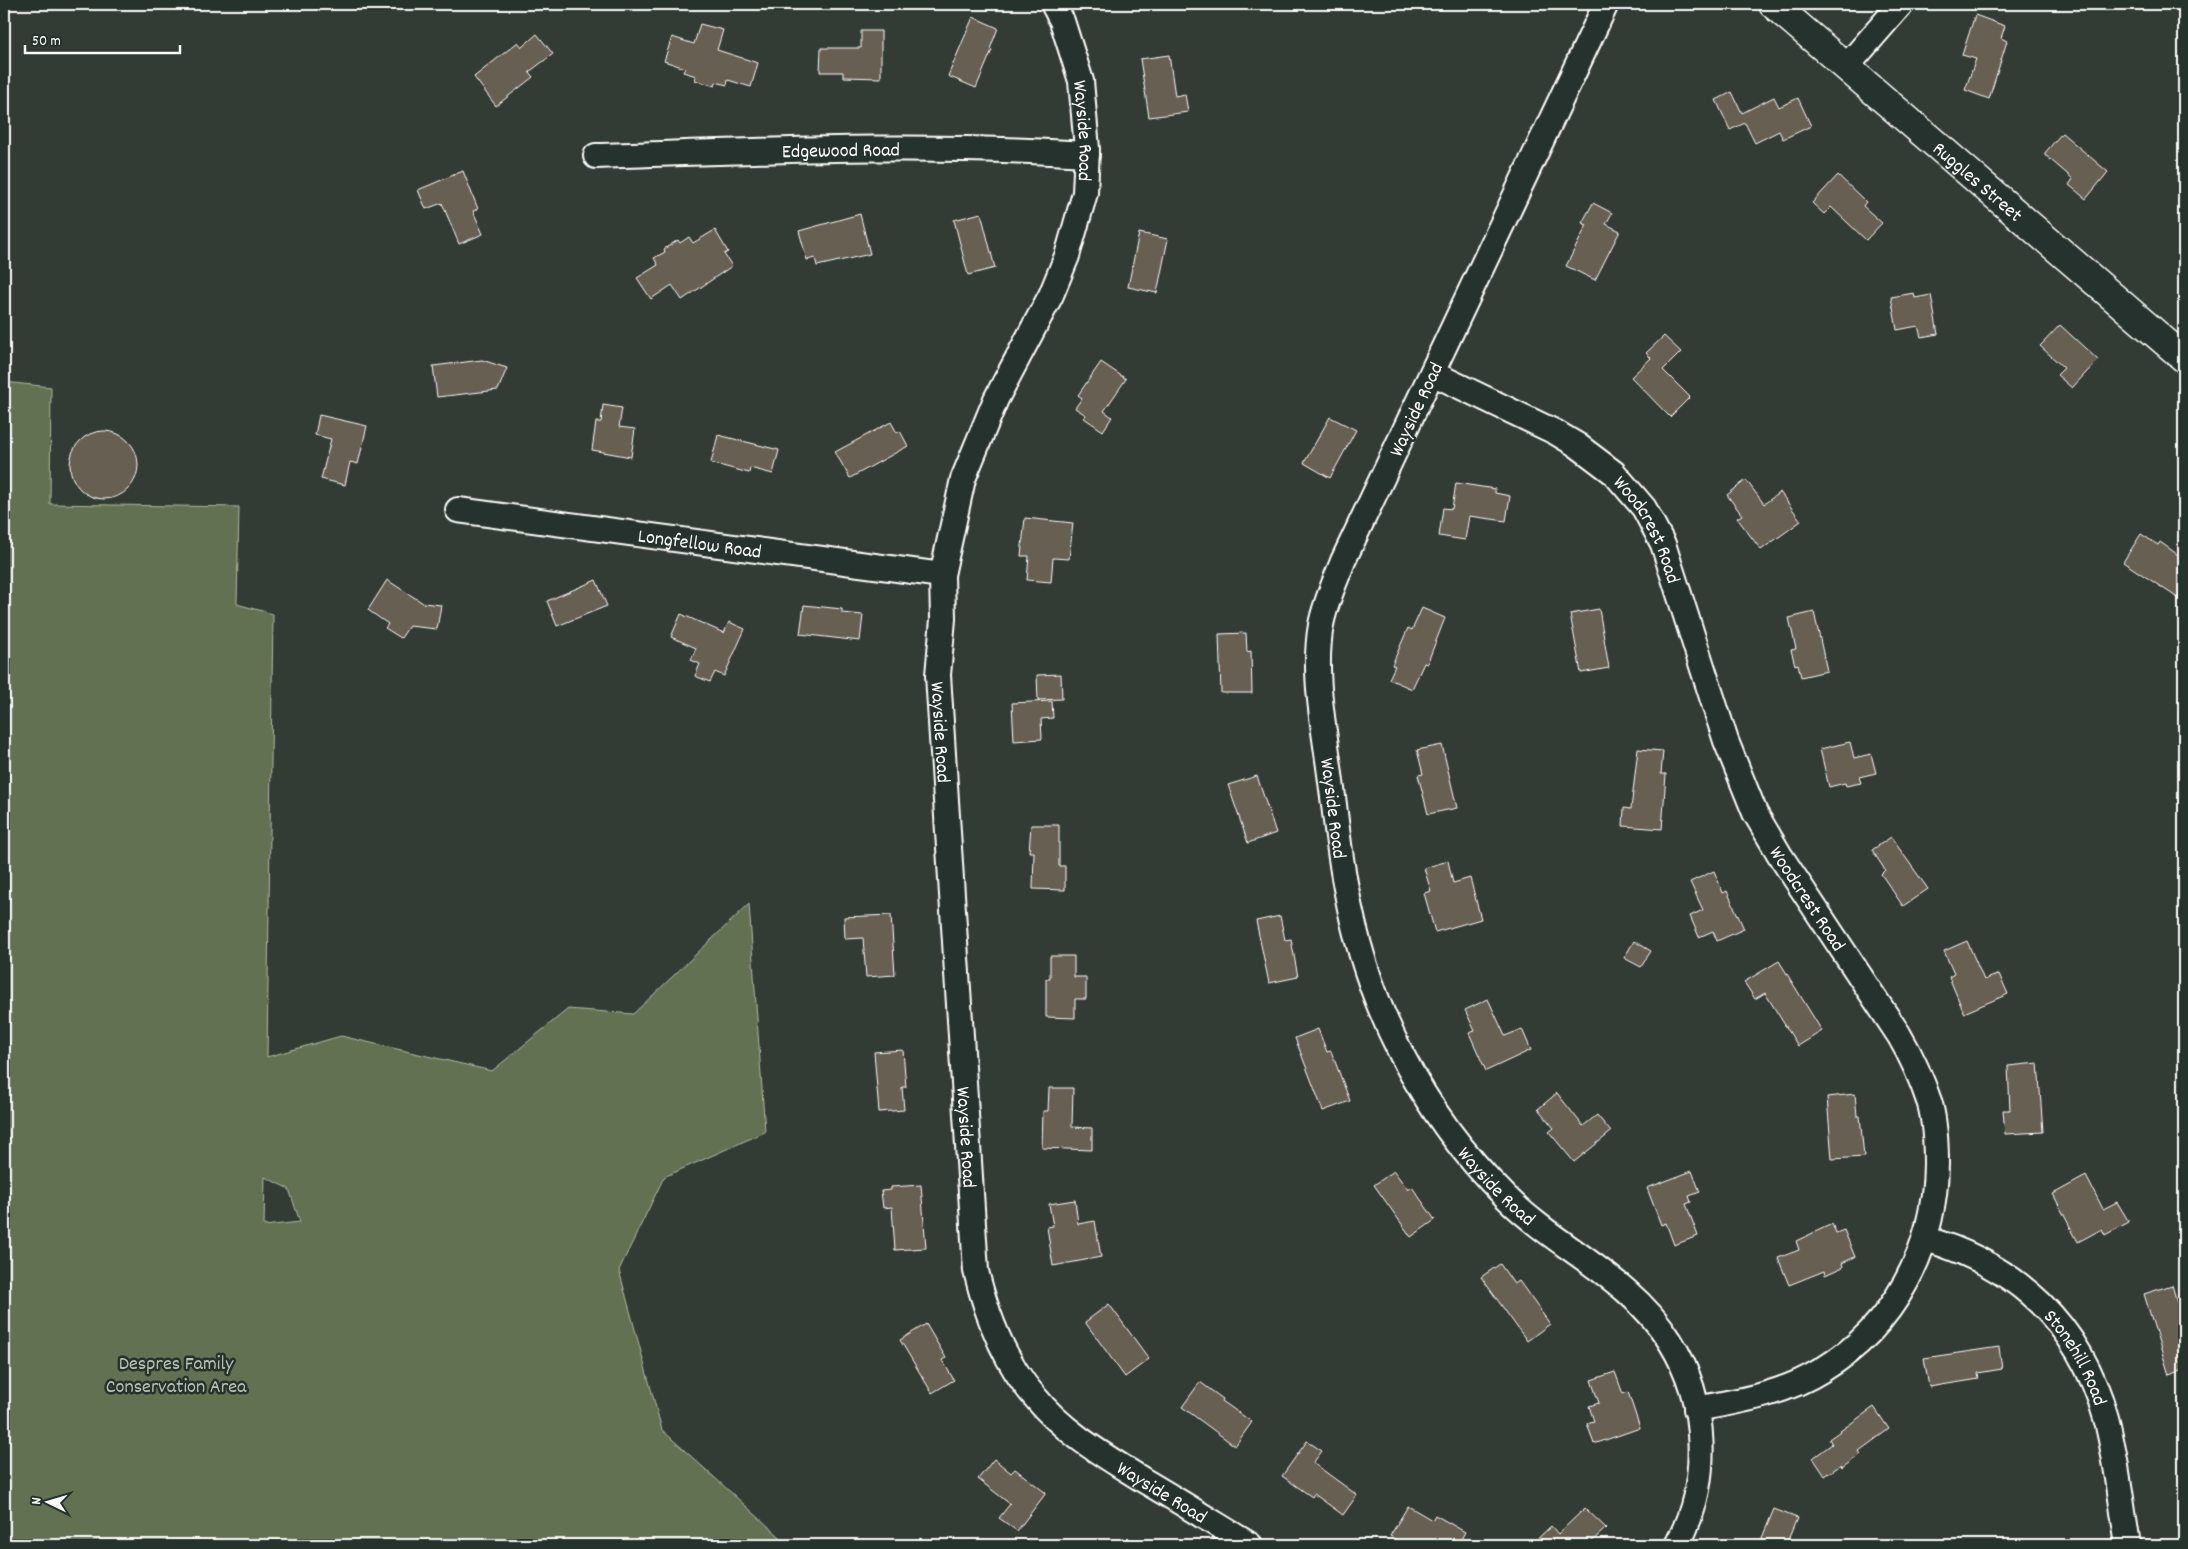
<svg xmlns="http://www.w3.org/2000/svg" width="2188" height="1549" font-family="Dekko,sans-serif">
  <rect width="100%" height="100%" fill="#333c34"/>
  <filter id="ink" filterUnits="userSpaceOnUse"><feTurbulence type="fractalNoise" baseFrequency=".02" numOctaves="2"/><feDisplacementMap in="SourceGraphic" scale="10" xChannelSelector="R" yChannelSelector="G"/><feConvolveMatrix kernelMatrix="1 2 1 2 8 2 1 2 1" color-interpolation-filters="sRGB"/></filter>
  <g filter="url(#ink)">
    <path fill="#647152" stroke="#b2b8a8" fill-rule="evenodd" d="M4,382L51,387L50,504L239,507L237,604L273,614L267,1057L341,1036L492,1071L568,1009L633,1014L749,904L765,1132L664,1177L619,1270L662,1430L789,1545H4ZM265,1177L289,1189L300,1222L264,1226Z"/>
    <g fill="#685e52" stroke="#fff">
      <path d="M1975,15L2005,26L2001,38L2007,41L1989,99L1965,90L1976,59L1962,55Z"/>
      <path d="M973,17L998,28L990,49L992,50L976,88L948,76Z"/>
      <path d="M700,24L723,30L717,50L758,63L751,87L728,80L727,85L716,82L715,86L695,80L696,76L683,72L685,68L664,61L672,37L694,44Z"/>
      <path d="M861,31H881V78L843,77V72H820L821,48H861Z"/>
      <path d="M537,34L553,54L529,72L533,77L496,106L474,77L518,42L522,47Z"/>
      <path d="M1169,55L1175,96L1185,94L1188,112L1149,117L1140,59Z"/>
      <path d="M1732,92L1742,113L1774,97L1779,107L1798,98L1811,126L1783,139L1779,131L1755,143L1745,123L1730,130L1716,100Z"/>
      <path d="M2062,133L2108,172L2086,199L2069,185L2073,179L2044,154Z"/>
      <path d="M463,171L478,209L473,211L483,234L459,244L442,203L426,209L418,190Z"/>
      <path d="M1838,175L1866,202L1863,206L1882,223L1866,240L1831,207L1824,214L1812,203Z"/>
      <path d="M1593,203L1612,213L1606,224L1620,231L1595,280L1566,266L1587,225L1582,223Z"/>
      <path d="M981,213L995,268L968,275L954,220Z"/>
      <path d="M860,214L870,254L817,266L815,258L807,260L799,231Z"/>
      <path d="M715,230L728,252L724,254L732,266L682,300L672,285L651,299L637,278L658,265L654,258L665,252L664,249L678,240L680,243L689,237L693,243Z"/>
      <path d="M1139,233L1168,239L1157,293L1128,287Z"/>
      <path d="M1914,293L1915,298L1931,295L1938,334L1921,337L1918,326L1897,330L1891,297Z"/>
      <path d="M2060,325L2098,360L2072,388L2057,375L2064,368L2040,346Z"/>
      <path d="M1664,336L1681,352L1663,370L1690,397L1670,417L1631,377L1651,358L1646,353Z"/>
      <path d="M482,360L507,368L498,390L437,397L433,366Z"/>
      <path d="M1101,362L1126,379L1104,411L1112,417L1103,431L1084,418L1086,415L1075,408L1082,398L1078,395Z"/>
      <path d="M603,405L622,408L619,427L635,429L631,457L592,450L596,422H601Z"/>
      <path d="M319,415L367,426L358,464L350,462L345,485L321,479L331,439L315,435Z"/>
      <path d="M1330,417L1356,430L1330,478L1304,463Z"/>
      <path d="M891,422L897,433L900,431L908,446L850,478L835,452Z"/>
      <circle cx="104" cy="465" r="34"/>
      <path d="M718,435L779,450L773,474L750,468L749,473L711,463Z"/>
      <path d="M1746,480L1764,504L1780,492L1801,521L1761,550L1737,518L1742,515L1727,495Z"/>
      <path d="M1456,483L1495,489V493L1510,496L1506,521L1469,516L1465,540L1439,536L1443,508L1452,509Z"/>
      <path d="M1025,518L1073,523L1069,559L1053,558L1051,582L1027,580L1029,556H1021Z"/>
      <path d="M2141,534L2158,545L2160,542L2184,559V602L2123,562Z"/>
      <path d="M387,580L423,603L441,605L437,629L409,626L401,638L385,628L388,624L368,610Z"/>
      <path d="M596,580L607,606L557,626L547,601Z"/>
      <path d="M804,605L842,609V613L863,615L860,641L800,634Z"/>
      <path d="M1422,608L1445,618L1427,664L1424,663L1412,689L1389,679L1395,666L1392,665L1408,628L1412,630Z"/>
      <path d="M1599,609L1609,668L1581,673L1570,614Z"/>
      <path d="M1814,612L1827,671L1801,677L1798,664L1795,665L1791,650L1796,649L1789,618Z"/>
      <path d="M681,614L724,633L729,622L745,629L724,676L715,672L710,682L695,676L700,664L691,660L696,648L671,637Z"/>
      <path d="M1246,633L1247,652L1251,651L1252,693H1221L1219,634Z"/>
      <path d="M1061,674L1062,699L1038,700L1037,675Z"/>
      <path d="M1052,701L1053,718L1041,719L1042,739L1014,741L1012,703Z"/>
      <path d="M1850,742L1854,758L1871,754L1876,773L1859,777L1861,783L1846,786L1845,783L1829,787L1820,749Z"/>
      <path d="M1442,745L1457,808L1428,814L1418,775L1423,774L1417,750Z"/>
      <path d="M1638,749L1663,751L1661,774H1666L1662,829L1623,826L1624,808L1631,809Z"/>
      <path d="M1257,776L1276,833L1248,843L1228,785Z"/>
      <path d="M1031,825H1059V866H1065V890L1033,889L1034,852H1029Z"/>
      <path d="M1891,837L1928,889L1903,906L1881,874L1885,870L1872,850Z"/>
      <path d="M1448,861L1453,883L1470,878L1481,919L1435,932L1424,893L1431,891L1424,868Z"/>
      <path d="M1714,871L1723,893L1727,891L1744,929L1717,941L1713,931L1699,937L1690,916L1703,910L1690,882Z"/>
      <path d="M891,915L895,975L866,977L863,938L845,939L844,917Z"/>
      <path d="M1280,916L1285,940L1291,939L1298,977L1269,983L1256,921Z"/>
      <path d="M1634,941L1651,951L1641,967L1624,958Z"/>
      <path d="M1967,941L1984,980L1999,974L2008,994L1964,1013L1949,977L1954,974L1944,951Z"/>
      <path d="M1050,956H1074V977H1086V999H1075V1018L1046,1017V979H1050Z"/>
      <path d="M1779,961L1822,1031L1798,1046L1765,993L1755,999L1744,982Z"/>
      <path d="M1488,999L1505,1036L1522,1029L1531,1050L1486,1071L1469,1033L1475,1031L1465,1010Z"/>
      <path d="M1318,1029L1327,1052L1331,1051L1350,1101L1323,1111L1295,1038Z"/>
      <path d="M903,1050L906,1087H902L904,1110L879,1112L874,1052Z"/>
      <path d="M2038,1063L2043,1132L2005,1134L2003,1110H2010L2008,1066Z"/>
      <path d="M1049,1088H1073L1072,1127L1092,1128V1150L1042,1148L1043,1111H1048Z"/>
      <path d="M1557,1093L1583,1126L1597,1115L1611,1132L1574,1162L1549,1132L1554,1128L1538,1109Z"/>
      <path d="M1855,1094L1857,1116H1860L1864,1157L1832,1159L1827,1097Z"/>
      <path d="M1394,1171L1408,1190L1412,1187L1435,1220L1411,1237L1374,1185Z"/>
      <path d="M1692,1171L1700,1192L1689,1196L1691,1202L1686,1204L1698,1236L1674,1245L1666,1223L1661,1225L1647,1188Z"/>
      <path d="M2086,1176L2103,1209L2117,1202L2129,1222L2105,1235L2102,1229L2078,1242L2053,1194Z"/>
      <path d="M921,1185L926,1248L895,1250L892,1207L883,1208L881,1191L891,1190V1187Z"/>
      <path d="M1075,1200L1078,1224L1095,1221L1101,1257L1053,1266L1047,1227L1053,1226L1049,1204Z"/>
      <path d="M1832,1224L1836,1233L1844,1230L1855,1257L1842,1263L1843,1267L1825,1275L1824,1271L1789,1285L1778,1258L1799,1250L1796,1241Z"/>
      <path d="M1500,1264L1514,1284L1519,1281L1550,1324L1527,1341L1481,1277Z"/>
      <path d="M2172,1285L2184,1327V1370L2169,1375L2144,1294Z"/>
      <path d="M1109,1304L1149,1359L1125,1377L1085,1322Z"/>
      <path d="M926,1324L946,1358L942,1360L954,1380L932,1393L900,1340Z"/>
      <path d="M1999,1347L2002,1369L1978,1373L1979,1379L1929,1387L1924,1358Z"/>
      <path d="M1615,1372L1623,1394L1628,1392L1640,1428L1594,1444L1587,1423L1594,1421L1589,1406L1599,1403L1591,1380Z"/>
      <path d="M1200,1382L1223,1399L1222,1401L1252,1422L1235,1446L1182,1407Z"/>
      <path d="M1874,1407L1889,1429L1859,1451L1861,1454L1842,1468L1841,1465L1825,1476L1813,1458L1832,1444L1829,1439Z"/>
      <path d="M1307,1441L1322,1451L1313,1463L1357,1495L1343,1515L1314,1494L1312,1497L1282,1476Z"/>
      <path d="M994,1459L1011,1473L1015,1469L1046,1493L1017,1531L999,1518L1010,1504L978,1479Z"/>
      <path d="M1408,1506L1432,1520L1435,1515L1465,1532L1458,1545H1406L1390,1536Z"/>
      <path d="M1585,1508L1606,1528L1588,1545H1531L1551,1526L1558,1534Z"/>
      <path d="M1774,1509L1797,1518L1786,1545H1759Z"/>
    </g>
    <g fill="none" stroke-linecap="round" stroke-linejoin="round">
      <g stroke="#fff" stroke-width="28">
        <g id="street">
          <path id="s1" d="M1053,4L1062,21L1081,81L1087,149L1085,193L1067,256L1051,295L996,399L963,479L942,575L943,619L938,675L976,1271C987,1316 1004,1362 1035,1397C1064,1433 1105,1456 1143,1480C1179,1501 1214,1523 1250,1545"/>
          <path id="s2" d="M1606,4L1343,561C1335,582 1325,603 1321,625C1312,676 1325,731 1331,782C1336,817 1339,853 1346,888C1367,1006 1421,1113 1506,1197C1558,1249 1630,1277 1670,1341C1708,1401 1711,1483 1677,1545"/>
          <path d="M1847,66L1901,4"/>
          <path id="s3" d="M596,156C759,151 924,143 1087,154"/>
          <path id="s4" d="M1432,373L1555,432L1577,445L1614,473L1644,508L1663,544L1726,741L1755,813L1781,857L1899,1035C1912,1057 1922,1080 1930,1104C1935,1123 1936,1145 1936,1164C1935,1248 1895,1326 1822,1370C1784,1394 1740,1401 1696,1409"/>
          <path id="s5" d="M458,510L942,575"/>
          <path id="s6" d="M1926,1239C2017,1266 2080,1324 2106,1418C2117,1459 2121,1503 2128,1545"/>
        </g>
      </g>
      <g stroke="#fff" stroke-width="31">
        <g id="secondary">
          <path id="s7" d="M1773,4L2184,358"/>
        </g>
      </g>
      <use href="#street" stroke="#26332d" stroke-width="24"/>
      <use href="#secondary" stroke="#26332d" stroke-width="28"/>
    </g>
  </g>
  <g text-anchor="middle" stroke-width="5" stroke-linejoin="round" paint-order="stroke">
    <g font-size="20" fill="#fff" stroke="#26332d">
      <text dy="7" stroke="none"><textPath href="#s1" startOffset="132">Wayside Road</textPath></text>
      <text dy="7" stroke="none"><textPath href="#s3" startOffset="245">Edgewood Road</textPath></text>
      <text dy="7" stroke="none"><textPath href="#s7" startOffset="271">Ruggles Street</textPath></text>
      <text transform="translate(1415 409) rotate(-65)" y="7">Wayside Road</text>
      <text dy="7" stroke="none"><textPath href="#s4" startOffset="275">Woodcrest Road</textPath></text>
      <text dy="7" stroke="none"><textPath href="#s5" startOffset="244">Longfellow Road</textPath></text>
      <text dy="7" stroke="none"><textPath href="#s1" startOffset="762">Wayside Road</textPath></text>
      <text dy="7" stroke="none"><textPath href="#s2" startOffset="868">Wayside Road</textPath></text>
      <text dy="7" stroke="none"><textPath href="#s4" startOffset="680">Woodcrest Road</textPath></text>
      <text dy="7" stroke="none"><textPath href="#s1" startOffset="1168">Wayside Road</textPath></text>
      <text dy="7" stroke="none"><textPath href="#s2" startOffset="1288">Wayside Road</textPath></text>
      <text dy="7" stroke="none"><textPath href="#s6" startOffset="198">Stonehill Road</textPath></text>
      <text dy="7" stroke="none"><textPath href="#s1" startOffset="1602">Wayside Road</textPath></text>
    </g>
    <g font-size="20" fill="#b9bfb1" stroke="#26332d">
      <text x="176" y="1369">Despres Family<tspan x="176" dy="23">Conservation Area</tspan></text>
    </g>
  </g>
  <rect width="2188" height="1549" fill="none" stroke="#26332d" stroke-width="20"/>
  <rect x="10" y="10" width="2168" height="1529" fill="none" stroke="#fff" stroke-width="2" filter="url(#ink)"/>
  <g transform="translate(48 1502) rotate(275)" stroke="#26332d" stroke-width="4" paint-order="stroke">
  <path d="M0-4L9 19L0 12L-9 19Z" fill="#ffffff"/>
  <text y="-8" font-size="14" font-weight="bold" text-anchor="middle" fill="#ffffff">N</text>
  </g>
  <path d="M25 45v8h155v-8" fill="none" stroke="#ffffff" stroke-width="2.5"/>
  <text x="32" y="45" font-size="15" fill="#ffffff" stroke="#26332d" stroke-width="4" paint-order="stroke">50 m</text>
</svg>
